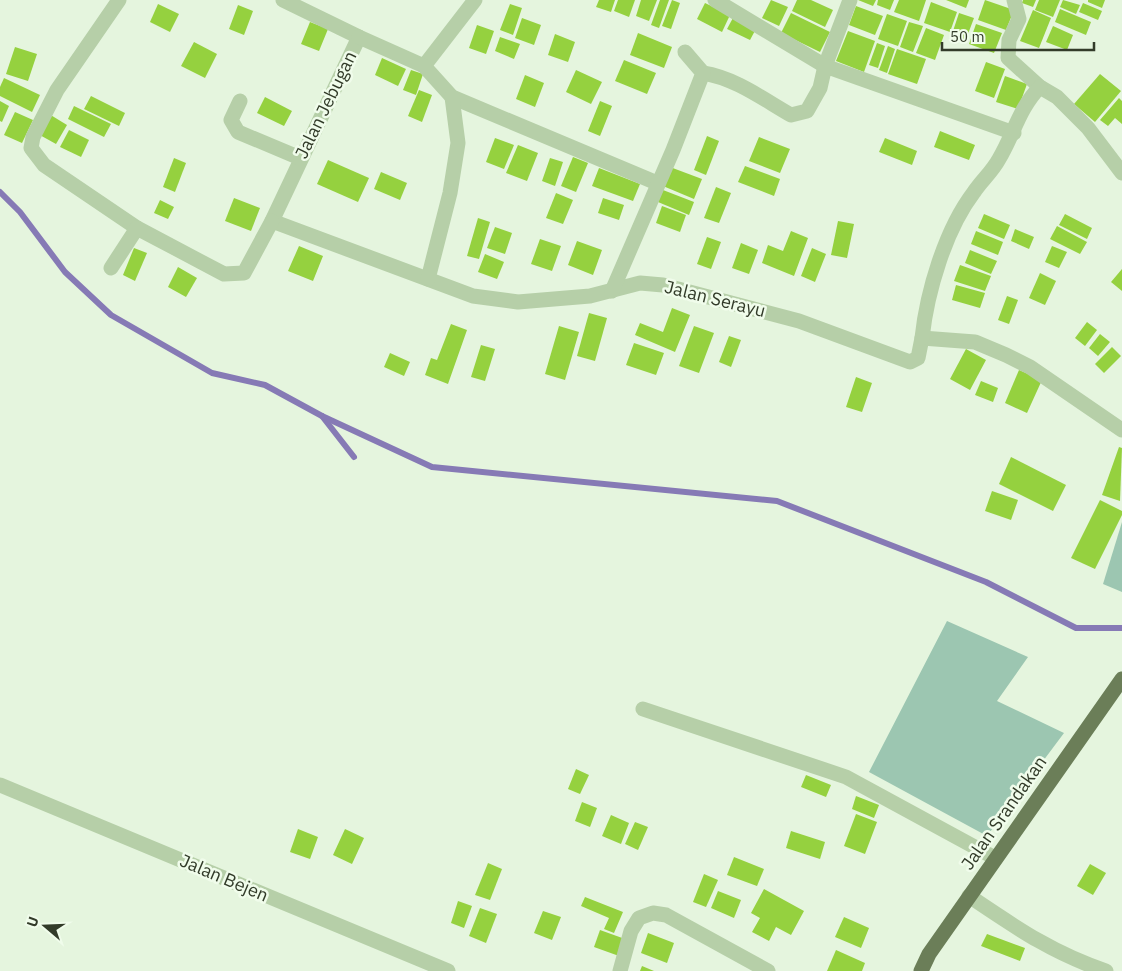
<svg xmlns="http://www.w3.org/2000/svg" width="1122" height="971" font-family="'IBM Plex Sans',sans-serif">
  <rect width="100%" height="100%" fill="#e5f5de"/>
  <g fill="#9cc6b1">
    <path d="M1122,522V592L1103,584Z"/>
    <path d="M947,621L1028,657L997,701L1064,733L987,836L869,772Z"/>
  </g>
  <g fill="none" stroke-linecap="round" stroke-linejoin="round">
    <g stroke="#867ab5" stroke-width="6">
      <path d="M0,192L20,212L65,272L111,315L212,373L265,385L322,416L354,457"/>
      <path d="M322,416L432,467L777,501L986,582L1076,628H1122"/>
    </g>
  </g>
  <g fill="#95d13f">
    <path d="M599,0H615L611,12L596,7Z"/>
    <path d="M618,0H635L629,17L614,11Z"/>
    <path d="M641,0H657L649,21L636,16Z"/>
    <path d="M660,0H669L659,28L651,25Z"/>
    <path d="M672,0L680,3L671,29L662,26Z"/>
    <path d="M771,0L788,7L779,26L762,18Z"/>
    <path d="M797,0H811L833,10L825,27L792,11Z"/>
    <path d="M858,0H876L873,6Z"/>
    <path d="M878,0H894L890,10L877,5Z"/>
    <path d="M899,0H926L919,21L894,12Z"/>
    <path d="M946,0H969L966,8Z"/>
    <path d="M985,0L1014,10L1006,30L978,20Z"/>
    <path d="M1023,0H1036L1033,7L1022,3Z"/>
    <path d="M1039,0H1060L1053,17L1035,10Z"/>
    <path d="M1063,0L1080,5L1076,14L1060,7Z"/>
    <path d="M1088,0H1105L1102,8L1088,2Z"/>
    <path d="M931,2L957,12L950,32L924,23Z"/>
    <path d="M705,3L730,15L722,32L697,19Z"/>
    <path d="M1083,3L1102,11L1098,20L1079,12Z"/>
    <path d="M158,4L179,14L170,32L150,22Z"/>
    <path d="M510,4L522,8L513,35L500,30Z"/>
    <path d="M238,5L253,11L244,35L229,29Z"/>
    <path d="M856,6L883,16L875,35L849,25Z"/>
    <path d="M1060,9L1091,22L1086,35L1055,22Z"/>
    <path d="M1033,10L1051,18L1039,48L1020,41Z"/>
    <path d="M791,13L830,32L820,52L781,33Z"/>
    <path d="M959,13L974,18L965,42L951,37Z"/>
    <path d="M887,14L907,21L898,46L878,39Z"/>
    <path d="M734,16L757,27L750,40L727,29Z"/>
    <path d="M522,18L541,25L534,45L515,38Z"/>
    <path d="M310,22L328,29L319,51L301,44Z"/>
    <path d="M909,22L923,26L913,52L900,47Z"/>
    <path d="M976,24L1002,33L994,53L969,44Z"/>
    <path d="M477,25L494,31L486,54L469,48Z"/>
    <path d="M1053,26L1073,35L1067,50L1046,42Z"/>
    <path d="M926,28L944,35L935,60L916,53Z"/>
    <path d="M848,31L875,41L864,72L836,61Z"/>
    <path d="M638,33L672,47L664,68L630,55Z"/>
    <path d="M555,34L575,42L568,62L548,55Z"/>
    <path d="M500,37L520,44L514,59L495,51Z"/>
    <path d="M194,42L217,54L205,78L181,66Z"/>
    <path d="M877,43L885,46L878,68L869,65Z"/>
    <path d="M888,46L895,49L887,73L879,70Z"/>
    <path d="M15,47L37,54L28,81L6,74Z"/>
    <path d="M897,49L926,59L917,84L888,74Z"/>
    <path d="M382,58L406,69L398,86L375,75Z"/>
    <path d="M624,60L656,73L647,94L615,81Z"/>
    <path d="M986,62L1005,69L994,98L975,91Z"/>
    <path d="M411,70L423,74L416,95L403,90Z"/>
    <path d="M576,70L602,82L591,104L566,92Z"/>
    <path d="M1100,74L1121,91L1095,122L1074,104Z"/>
    <path d="M525,75L544,83L535,107L516,99Z"/>
    <path d="M1005,76L1027,84L1018,109L996,102Z"/>
    <path d="M4,78L40,95L32,112L0,96V87Z"/>
    <path d="M419,90L432,95L422,122L408,116Z"/>
    <path d="M91,96L125,113L119,126L84,109Z"/>
    <path d="M265,97L292,111L284,126L257,113Z"/>
    <path d="M1119,98L1122,101V124L1115,118L1108,126L1100,120Z"/>
    <path d="M0,101L9,106L2,122L0,121Z"/>
    <path d="M600,101L612,106L600,136L588,131Z"/>
    <path d="M74,106L111,124L104,137L68,119Z"/>
    <path d="M15,112L33,120L22,143L4,135Z"/>
    <path d="M49,114L67,125L56,144L38,134Z"/>
    <path d="M69,130L89,140L81,157L60,147Z"/>
    <path d="M940,131L975,145L969,160L934,147Z"/>
    <path d="M707,136L719,141L706,175L694,170Z"/>
    <path d="M759,137L790,149L780,173L749,161Z"/>
    <path d="M495,138L514,145L504,169L486,162Z"/>
    <path d="M885,138L917,151L912,165L879,152Z"/>
    <path d="M518,145L538,153L527,181L506,173Z"/>
    <path d="M573,157L588,163L576,192L561,186Z"/>
    <path d="M174,158L186,163L175,192L163,187Z"/>
    <path d="M550,158L563,162L555,186L542,181Z"/>
    <path d="M328,160L369,178L358,202L317,184Z"/>
    <path d="M745,166L780,179L774,196L738,182Z"/>
    <path d="M670,167L702,179L694,199L663,186Z"/>
    <path d="M599,168L640,184L633,201L592,186Z"/>
    <path d="M381,172L407,183L400,200L374,189Z"/>
    <path d="M716,187L731,193L719,223L704,218Z"/>
    <path d="M663,190L694,202L689,215L658,202Z"/>
    <path d="M556,193L573,200L563,224L546,218Z"/>
    <path d="M234,198L260,208L251,231L225,221Z"/>
    <path d="M603,198L624,205L619,220L598,213Z"/>
    <path d="M160,200L174,207L168,219L154,213Z"/>
    <path d="M662,206L686,215L680,232L656,223Z"/>
    <path d="M984,214L1010,225L1004,239L978,228Z"/>
    <path d="M1065,214L1092,228L1087,239L1059,225Z"/>
    <path d="M478,218L490,222L479,259L467,256Z"/>
    <path d="M838,221L854,224L847,258L831,255Z"/>
    <path d="M1057,226L1087,242L1080,254L1050,239Z"/>
    <path d="M495,227L512,233L505,254L487,248Z"/>
    <path d="M1015,229L1034,237L1029,249L1011,241Z"/>
    <path d="M791,231L808,238L794,276L762,263L768,245L783,251Z"/>
    <path d="M976,231L1003,242L998,255L971,244Z"/>
    <path d="M707,237L721,242L711,269L697,264Z"/>
    <path d="M540,239L561,246L552,271L531,264Z"/>
    <path d="M577,241L602,250L593,275L568,265Z"/>
    <path d="M741,243L758,250L749,274L732,268Z"/>
    <path d="M299,246L323,256L313,281L288,271Z"/>
    <path d="M1052,246L1067,252L1059,268L1045,262Z"/>
    <path d="M134,248L147,253L135,281L123,275Z"/>
    <path d="M812,248L826,254L815,282L801,276Z"/>
    <path d="M970,250L997,261L991,274L965,263Z"/>
    <path d="M485,254L504,262L497,279L478,272Z"/>
    <path d="M960,265L991,276L985,291L954,281Z"/>
    <path d="M178,267L197,278L186,297L168,287Z"/>
    <path d="M1122,269V291L1111,282Z"/>
    <path d="M1040,273L1056,281L1045,305L1029,298Z"/>
    <path d="M956,285L985,293L980,308L952,300Z"/>
    <path d="M1007,296L1018,300L1009,324L998,320Z"/>
    <path d="M672,308L690,315L675,352L635,335L640,323L663,332Z"/>
    <path d="M589,313L607,318L595,361L577,356Z"/>
    <path d="M1087,322L1097,330L1085,346L1075,338Z"/>
    <path d="M451,324L467,330L448,384L425,375L431,358L437,360Z"/>
    <path d="M559,326L579,332L565,380L545,374Z"/>
    <path d="M694,326L714,333L699,373L679,366Z"/>
    <path d="M1100,334L1110,342L1098,356L1089,348Z"/>
    <path d="M729,336L741,340L731,367L719,362Z"/>
    <path d="M634,343L664,353L656,375L626,365Z"/>
    <path d="M481,345L495,349L485,381L471,377Z"/>
    <path d="M1112,347L1121,356L1104,373L1095,364Z"/>
    <path d="M966,349L986,360L970,390L950,379Z"/>
    <path d="M390,353L410,362L404,376L384,367Z"/>
    <path d="M1019,370L1042,380L1027,413L1005,403Z"/>
    <path d="M856,377L872,383L862,412L846,407Z"/>
    <path d="M981,381L998,388L993,402L975,395Z"/>
    <path d="M1119,447L1122,448L1120,501L1102,495Z"/>
    <path d="M1011,457L1066,485L1053,511L999,484Z"/>
    <path d="M992,491L1018,500L1011,520L985,511Z"/>
    <path d="M1100,500L1122,511V515L1095,569L1071,558Z"/>
    <path d="M576,769L589,775L580,794L568,789Z"/>
    <path d="M806,775L831,785L826,797L801,787Z"/>
    <path d="M856,796L879,805L874,818L852,809Z"/>
    <path d="M582,802L597,808L590,827L575,821Z"/>
    <path d="M856,814L877,822L865,854L844,846Z"/>
    <path d="M611,815L629,823L621,844L602,836Z"/>
    <path d="M635,822L648,827L638,850L625,844Z"/>
    <path d="M298,829L318,837L310,859L290,852Z"/>
    <path d="M345,829L364,838L352,864L333,855Z"/>
    <path d="M791,831L825,842L820,859L786,848Z"/>
    <path d="M734,857L764,869L757,886L727,875Z"/>
    <path d="M488,863L502,869L490,900L475,895Z"/>
    <path d="M1090,864L1106,873L1093,895L1077,886Z"/>
    <path d="M704,874L718,880L706,907L693,902Z"/>
    <path d="M764,889L804,911L791,935L776,927L769,941L752,932L760,918L751,913Z"/>
    <path d="M718,891L741,900L734,918L711,908Z"/>
    <path d="M585,897L623,912L614,933L604,929L609,918L581,906Z"/>
    <path d="M458,901L472,906L464,928L451,923Z"/>
    <path d="M480,908L497,914L486,943L469,936Z"/>
    <path d="M543,911L561,917L552,940L534,933Z"/>
    <path d="M844,917L869,928L861,948L835,937Z"/>
    <path d="M600,930L625,939L619,956L594,947Z"/>
    <path d="M648,933L674,943L667,963L641,953Z"/>
    <path d="M987,934L1025,948L1020,961L981,946Z"/>
    <path d="M836,950L865,963L862,971H827Z"/>
    <path d="M642,966L654,971H640Z"/>
  </g>
  <g fill="none" stroke-linecap="round" stroke-linejoin="round">
    <g stroke="#b6cfa8" stroke-width="15">
      <path d="M119,0L57,90L33,137L31,148L44,165L137,228"/>
      <path d="M283,0L359,37L272,221L473,296L518,302L590,296L640,283L663,285L799,321L910,362L918,358L922,338L975,342L1006,355L1030,367L1122,430"/>
      <path d="M475,0L424,66L452,97L657,183"/>
      <path d="M715,0L825,66L850,0"/>
      <path d="M1014,0L1019,19L1009,40L1008,58L1040,87L1057,97L1088,128L1122,173"/>
      <path d="M359,37L424,66"/>
      <path d="M703,73C735,78 763,99 791,115L807,111L820,88L825,66L1014,133"/>
      <path d="M240,101L231,120L238,132L300,158"/>
      <path d="M111,268L137,228L224,274L244,273L272,221"/>
      <path d="M428,279L450,193L458,143L452,97"/>
      <path d="M612,291L673,150L703,73L685,52"/>
      <path d="M922,338C927,292 945,230 974,192C982,180 992,172 999,159C1014,134 1019,108 1040,87"/>
      <path d="M643,709L846,777L995,858"/>
      <path d="M0,785L448,971"/>
      <path d="M969,896C1015,927 1052,953 1106,971"/>
      <path d="M620,971L631,931L639,918L653,913L666,915L768,971"/>
    </g>
    <path stroke="#6b7e58" stroke-width="15" d="M921,971L929,954L1122,679"/>
  </g>
  <g text-anchor="middle" stroke-width="5" stroke-linejoin="round" paint-order="stroke">
    <g font-size="18" fill="#323b29" stroke="#f0fceb">
      <text transform="translate(326 105) rotate(-64)" y="6">Jalan Jebugan</text>
      <text transform="translate(715 299) rotate(14)" y="6">Jalan Serayu</text>
      <text transform="translate(1004 813) rotate(-55)" y="6">Jalan Srandakan</text>
      <text transform="translate(224 878) rotate(23)" y="6">Jalan Bejen</text>
    </g>
  </g>
  <g transform="translate(45 926) rotate(289)" stroke="#f0fceb" stroke-width="4" paint-order="stroke">
  <path d="M0-4L9 19L0 12L-9 19Z" fill="#323b29"/>
  <text y="-8" font-size="14" font-weight="bold" text-anchor="middle" fill="#323b29">U</text>
  </g>
  <path d="M942 42v8h152v-8" fill="none" stroke="#323b29" stroke-width="2.5"/>
  <text x="950" y="42" font-size="15" fill="#323b29" stroke="#f0fceb" stroke-width="4" paint-order="stroke">50 m</text>
</svg>
